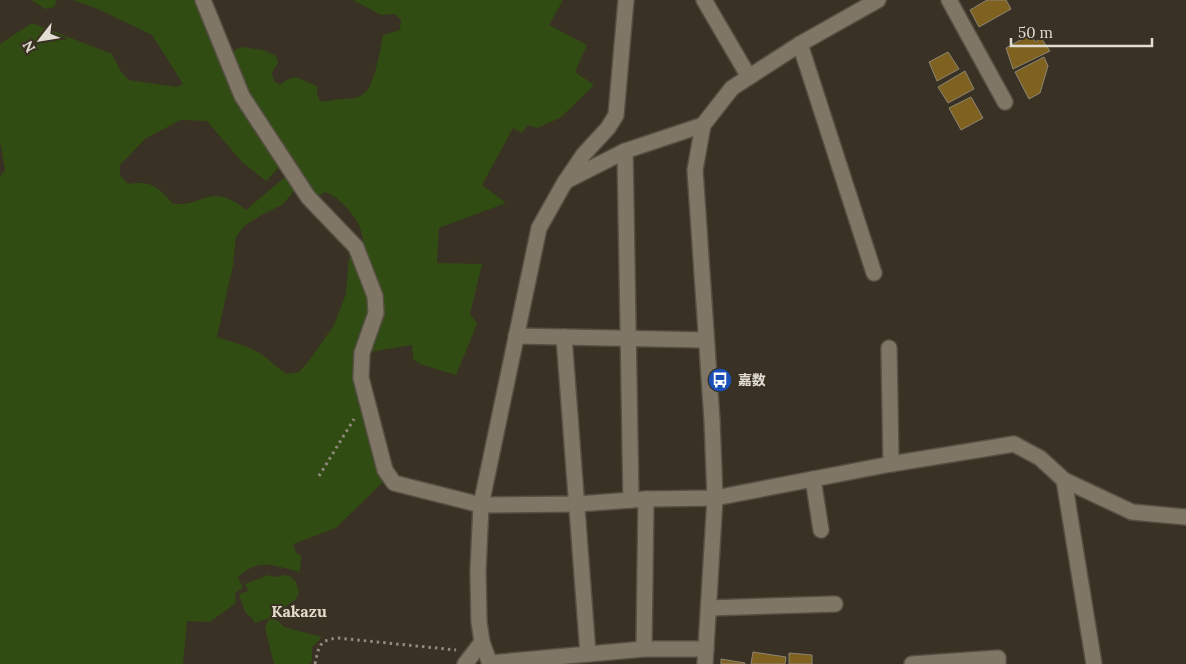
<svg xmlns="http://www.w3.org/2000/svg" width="1186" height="664" font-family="Lora,'Noto Sans JP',serif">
  <rect width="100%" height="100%" fill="#393123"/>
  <g fill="#314c12">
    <path d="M31,0H57L54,7L45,9Z"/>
    <path d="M73,0H195L227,79L280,166L266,181L241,161L207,121L181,120L146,138L120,165V175L128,184C151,180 159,187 173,204C206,206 211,181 246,210L286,176L295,190L282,205L263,214L244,226L236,237L233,265L217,337L245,346L260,353L286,374L299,372L308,362L334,325L346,294L349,258L365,249C363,241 362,232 359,225C353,213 338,196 325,192L317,197L251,99L230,52L242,47L263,50L276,56L278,63L272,73L274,81L280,85L288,79L296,77L317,86V94L320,101C327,102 332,100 339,99C347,99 358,99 365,93C374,86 381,47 383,35L400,30L401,20L395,14L381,15L353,0H563L549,25L587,45L575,72L594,85L560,118L537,128L528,125L522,133L513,128L482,185L506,203L439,228L437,263L482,264L470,314L477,324L456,375L420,364L413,359L412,345L370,352L355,363L372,449L383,482L336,528L293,544L296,553L301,555L300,572C275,566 257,557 238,578L243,588L235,593L236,603L210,622L187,621L183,664H0V177L5,170L0,141V44L32,23L112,54L120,70L129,80L176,87L183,84L152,35L98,9Z"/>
    <path d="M268,575L275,577L285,575L291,577L296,582L299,593L296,599L285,607L282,611L275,616L255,623L252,618L245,612L239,594L248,591L245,584Z"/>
    <path d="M269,619L277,620L284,627L322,637L312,647V662L309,664H274L265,628Z"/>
  </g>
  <g fill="#7f6120" stroke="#8d8574">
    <path d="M987,0H1006L1011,9L979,27L970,10Z"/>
    <path d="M1031,34L1035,42L1041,38L1050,51L1013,69L1006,48Z"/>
    <path d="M948,52L959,69L937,81L929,62Z"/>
    <path d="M1044,57L1048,66L1040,93L1029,99L1015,72Z"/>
    <path d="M965,71L974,89L948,103L938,87Z"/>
    <path d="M971,97L983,118L961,130L949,108Z"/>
    <path d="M753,652L786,657L785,664H751Z"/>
    <path d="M789,653L812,655V664H789Z"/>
    <path d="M721,659L745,663V664H721Z"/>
  </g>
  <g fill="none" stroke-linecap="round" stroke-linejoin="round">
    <g stroke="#565043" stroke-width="18">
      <g id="minor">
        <path d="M203,0L242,96L308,197L356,247L375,296L376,313L362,353L361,378L385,470L394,483L481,505L578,504L646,499L715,498L891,464L1014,444L1040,458L1064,480L1132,512L1186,517"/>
        <path d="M704,0L749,77"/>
        <path d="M949,0L1005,102"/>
        <path d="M800,44L874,273"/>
        <path d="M625,151L631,500"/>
        <path d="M566,181L625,151L703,125"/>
        <path d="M516,336L706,340"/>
        <path d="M564,337L588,654"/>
        <path d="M889,348L891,464"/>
        <path d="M813,479L821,530"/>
        <path d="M1064,480L1094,664"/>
        <path d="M709,608L835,604"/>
        <path d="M644,649L646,499"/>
        <path d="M490,663L644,649H706"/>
        <path d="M465,664L482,642"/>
        <path d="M490,664L482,642L479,622L478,571L481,505L539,228L565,182L584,154L608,128L616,115L626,0"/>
        <path d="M705,664L715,498L712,420L695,170L703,125L732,88L800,44L878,0"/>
        <path d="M912,664L998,658V664"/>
      </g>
    </g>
    <g stroke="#918b7f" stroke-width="3" stroke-dasharray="2.5 4" stroke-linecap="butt">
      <path d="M319,476L354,419"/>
      <path d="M315,664C319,647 318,640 338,638L456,650"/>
    </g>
    <use href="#minor" stroke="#7f7666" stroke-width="15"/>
  </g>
  <defs>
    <g id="bus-disc" transform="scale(1.25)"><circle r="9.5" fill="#1a4fb4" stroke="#393123"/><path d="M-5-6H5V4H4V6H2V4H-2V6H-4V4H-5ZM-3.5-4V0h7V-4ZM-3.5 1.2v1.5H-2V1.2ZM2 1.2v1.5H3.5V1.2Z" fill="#fff"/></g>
  </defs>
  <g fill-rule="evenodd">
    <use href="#bus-disc" x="720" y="380"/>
  </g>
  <g text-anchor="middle" stroke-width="4" stroke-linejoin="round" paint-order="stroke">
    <g font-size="14" font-weight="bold" fill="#e1ddd3" stroke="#393123" text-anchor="start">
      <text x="738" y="385">嘉数</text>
    </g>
    <g font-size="16" font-weight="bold" fill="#e5dbc9" stroke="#393123">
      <text x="299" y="617">Kakazu</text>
    </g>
  </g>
  <g transform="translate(40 40) rotate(239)" stroke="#393123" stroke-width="4" paint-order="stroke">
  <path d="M0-4L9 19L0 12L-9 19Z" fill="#e1ddd3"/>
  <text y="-8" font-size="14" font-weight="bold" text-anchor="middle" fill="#e1ddd3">N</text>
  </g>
  <path d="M1011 38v8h141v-8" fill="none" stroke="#e1ddd3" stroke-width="2.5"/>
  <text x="1018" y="38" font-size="15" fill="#e1ddd3" stroke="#393123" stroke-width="4" paint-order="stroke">50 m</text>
</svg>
